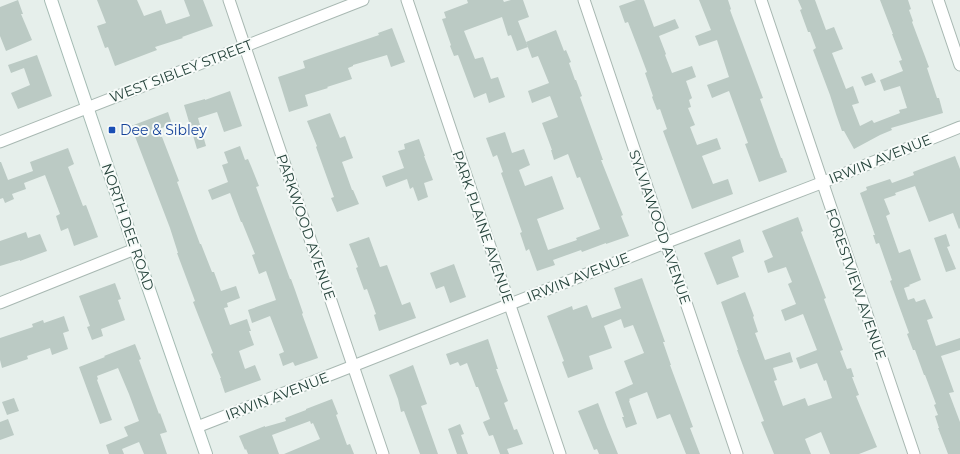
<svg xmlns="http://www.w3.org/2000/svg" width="960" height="454" font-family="Montserrat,sans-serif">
  <rect width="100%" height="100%" fill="#e6efeb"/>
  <g fill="#bbcac4">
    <path d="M18,0L23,14H21L32,40L6,51L0,36V7Z"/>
    <path d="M97,0H137L144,16L161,10L166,24L190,16L184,0H203L213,26L182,37L183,38L155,47L157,50L115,66L108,47L105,48L97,26L106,23Z"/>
    <path d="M467,0H503L504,2L511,0H523L529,17L518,21L528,47L517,51L511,35L508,36L502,17L464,31L475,59L483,57L491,79L498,77L505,97L489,103L486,93L474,98L458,55L454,56L450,46L451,45L442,19L446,18L444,12L468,3Z"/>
    <path d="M636,0H644L654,27L675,19L679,28L659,36L666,54L665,55L672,73L692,66L696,77L686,81L692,98L689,100L691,107L688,108L695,125L690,127L697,145L717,138L721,149L702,156L713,184L728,179L733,194L692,209L663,131L667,129L660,109L657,110L652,97L653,96L645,73L647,72L638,48L628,22L625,23L619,6Z"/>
    <path d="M699,0H728L731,9L730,10L763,98L760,99L781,158H782L787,172L759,182L745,144L748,143L729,91L712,98L707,85L729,77L717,40L699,46L695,36L711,30Z"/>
    <path d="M798,0H815L826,30L834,27L843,49L832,53L846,89L853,86L859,103L852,105L860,126L872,120L874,123L900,113L899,110L907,108L900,86L884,91L880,80L903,71L899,61L902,60L892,34H893L880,0H908L911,9L909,10L913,21L912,22L929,67L927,68L937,98H939L943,113L891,128L892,130L880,135L854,149L844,131H842L836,114L830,95L813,50L816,48L810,32H808L800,10L802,9Z"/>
    <path d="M392,28L405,62L391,67L387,55L353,65V66L348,68L352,79L327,87L328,88L305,95L308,106L289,112L278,77L305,68L303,61L379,35L378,33Z"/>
    <path d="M556,30L564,51L566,50L571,62L569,63L575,80H576L582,96L580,97L603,160H601L623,215L621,216L629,236L606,244V243L582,252L581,250L553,260L555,265L537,271L529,249L526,251L520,233L522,232L501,173L503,172L497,155L493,157L486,138L505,132L512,153L524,149L530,165L519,170L525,186L552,176L564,209L537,219L548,250L577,240L576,238L600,229L580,177L577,178L568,154L554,160L551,150H552L542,123L558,117L550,96L532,103L528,91L549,83L538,56L532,58L526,42Z"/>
    <path d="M37,55L52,96L18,109L11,93L30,85L24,68L11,73L8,65Z"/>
    <path d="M872,73L876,82L865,86L861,77Z"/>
    <path d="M230,91L242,126L224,132L217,112L198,118L206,146L197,149L184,105L205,99V100Z"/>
    <path d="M168,112L172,124L159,129L179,181L177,182L200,244H201L212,272H214L221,291L236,286L240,298L227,303L228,307L224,308L230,325L247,319L251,331H249L254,345L239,351L245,369L255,365L261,380L225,393L220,378H221L211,354L213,353L193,302L195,301L177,253H178L170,228L131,126Z"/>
    <path d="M330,113L340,138L345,136L353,158L342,162L352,190H353L359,204L337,212L331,198L334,197L316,147L317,146L307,121Z"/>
    <path d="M419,139L425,156H424L433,180L424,183L428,197L418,201L413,187L410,189L407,179L386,187L382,176L404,168L398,151L405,149L404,144Z"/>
    <path d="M240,146L245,160L248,159L251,166L259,186L256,187L290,279H291L295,290L303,313L302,314L318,358L295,366L293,362L283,366L279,354L284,352L270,316L252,323L248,310L276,300L266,271L259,274L252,255L255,254L242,222H241L230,193L212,200L208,190L228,182L222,165L228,163L224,152Z"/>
    <path d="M68,148L74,164L68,167L83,206L86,205L98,237L74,246L68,228L61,231L56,216L60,214L45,175L24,183L26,189L12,194L14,199L5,203L3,198L0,199V162H1L8,180L33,171L30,162Z"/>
    <path d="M955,156L960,169V228L959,229L953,213L929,222L915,186L895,193L896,195L884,199L890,214L886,216L899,253L910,249L921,280L909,285L910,286L904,288L908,300L914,298L916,302L925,299L933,318L927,320L936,346L960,338V350L941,356L954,392L949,393L960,422V454H948L938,428H939L935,416L938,415L934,405L936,404L925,375H924L915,350H913L907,334L909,333L890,281L892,280L879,243L876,244L873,235H875L860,193L867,190L866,187L890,179L892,183L914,175L913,172Z"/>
    <path d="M798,217L803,231L801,232L826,298L824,299L843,350L840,351L847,369L851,368L854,377H852L859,395L856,396L877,447L859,454H830L821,432L805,439L811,454H774L761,422L764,421L737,350H738L721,302L745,292L754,316L753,317L758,332L755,333L765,360L790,352L793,362L773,368L777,380L774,381L783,406L805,398L808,406L832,398L826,380L824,381L817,363L800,369L796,358L817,350L803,314L785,321L781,310L796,304L788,284L792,282L786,267L768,273L764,261L773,257L762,231Z"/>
    <path d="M26,232L28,238L40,234L47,251L20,261V260L0,266V241Z"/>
    <path d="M946,234L950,246L947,247L956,269L946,272L934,238Z"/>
    <path d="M369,237L380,267L387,265L402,305L410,302L416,318L379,331L374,315L376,314L367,289L364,290L356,268L358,267L349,244Z"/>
    <path d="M740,239L744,252L732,257L739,277L717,285L704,253Z"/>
    <path d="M454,264L466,297L450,303L444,286L436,289L430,273Z"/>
    <path d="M642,278L665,342H663L671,365H670L693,427L690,428L700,454H686L670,414L657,419L647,392L629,399L630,400L629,401L637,424L626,428L622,417H624L615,392L633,384L624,361L644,353L633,325L624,328L621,319L604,326L612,348L589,356L593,369L568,378L562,362L564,361L547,316L572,306L573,310L587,305L592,318L621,308L614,288Z"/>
    <path d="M115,283L121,299L118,300L125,320L101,329L103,336L92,340L87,327L90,326L79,296Z"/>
    <path d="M64,316L69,331L63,333L68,349L52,355L50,348L27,356L28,359L2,368L0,360V338L33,327L32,324L43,320L44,323Z"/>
    <path d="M488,339L498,369H496L508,401L504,403L514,430L517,429L523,444L507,449L509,454H500L493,435L489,436L483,422L490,419L478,387H476L467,363L460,366L458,362L450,365L446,354Z"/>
    <path d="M135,344L141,359L139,360L159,414L160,413L167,432L160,434L167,454H144L139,442L122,449L124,454H109L106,445L128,436L124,427L139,421L129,394L118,368L97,376L98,379L97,380L112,420L100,424L79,367L105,357L104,356Z"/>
    <path d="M413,365L427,404L421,406L438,454H420L404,411L401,412L398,399L389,375Z"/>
    <path d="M14,398L19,411L7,415L2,402Z"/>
    <path d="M332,399L338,414L336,415L347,445L350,444L354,454H284L320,439L313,423L311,424L310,421L272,435L279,454H248L246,449L245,450L239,436L265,426V427L286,421L285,418L306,410V409Z"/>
    <path d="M598,403L607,427L618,454H599L597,449L594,450L578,411Z"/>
    <path d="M8,419L14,435L0,440V422Z"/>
    <path d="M460,424L464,434L461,435L468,454H457L448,429Z"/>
  </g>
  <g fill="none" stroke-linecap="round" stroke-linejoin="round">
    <g stroke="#a8b8b2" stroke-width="13">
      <g id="street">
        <path d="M229,0L383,454"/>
        <path d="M407,0L560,454"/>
        <path d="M584,0L737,454"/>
        <path d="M761,0L914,454"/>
        <path d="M938,0L960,65"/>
        <path d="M0,142L363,0"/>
        <path d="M0,303L135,249"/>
        <path d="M197,427L353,366L665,243L821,183L960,127"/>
      </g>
    </g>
    <g stroke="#a4bbb3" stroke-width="14">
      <path id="secondary" d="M51,0L135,249L206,454"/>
    </g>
    <use href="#street" stroke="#fff" stroke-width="11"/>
    <use href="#secondary" stroke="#fff" stroke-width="12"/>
  </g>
  <rect fill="#1a4fb4" stroke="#f7fbf9" stroke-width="1.5" x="108" y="126" width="8" height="8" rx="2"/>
  <g text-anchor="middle" stroke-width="4" stroke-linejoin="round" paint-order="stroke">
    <g font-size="14" fill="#24423a" stroke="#f7fbf9">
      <text transform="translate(181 71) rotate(-21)" y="5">WEST SIBLEY STREET</text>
      <text transform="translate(880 159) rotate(-22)" y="5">IRWIN AVENUE</text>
      <text transform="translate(128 227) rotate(71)" y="5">NORTH DEE ROAD</text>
      <text transform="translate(306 227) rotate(71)" y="5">PARKWOOD AVENUE</text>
      <text transform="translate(483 227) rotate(71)" y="5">PARK PLAINE AVENUE</text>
      <text transform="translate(660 227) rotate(71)" y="5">SYLVIAWOOD AVENUE</text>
      <text transform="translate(578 277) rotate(-22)" y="5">IRWIN AVENUE</text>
      <text transform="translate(856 284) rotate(71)" y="5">FORESTVIEW AVENUE</text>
      <text transform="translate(277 396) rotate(-21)" y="5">IRWIN AVENUE</text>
    </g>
    <g font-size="14" fill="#164399" stroke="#f7fbf9" text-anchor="start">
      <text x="120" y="135">Dee &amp; Sibley</text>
    </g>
  </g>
</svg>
